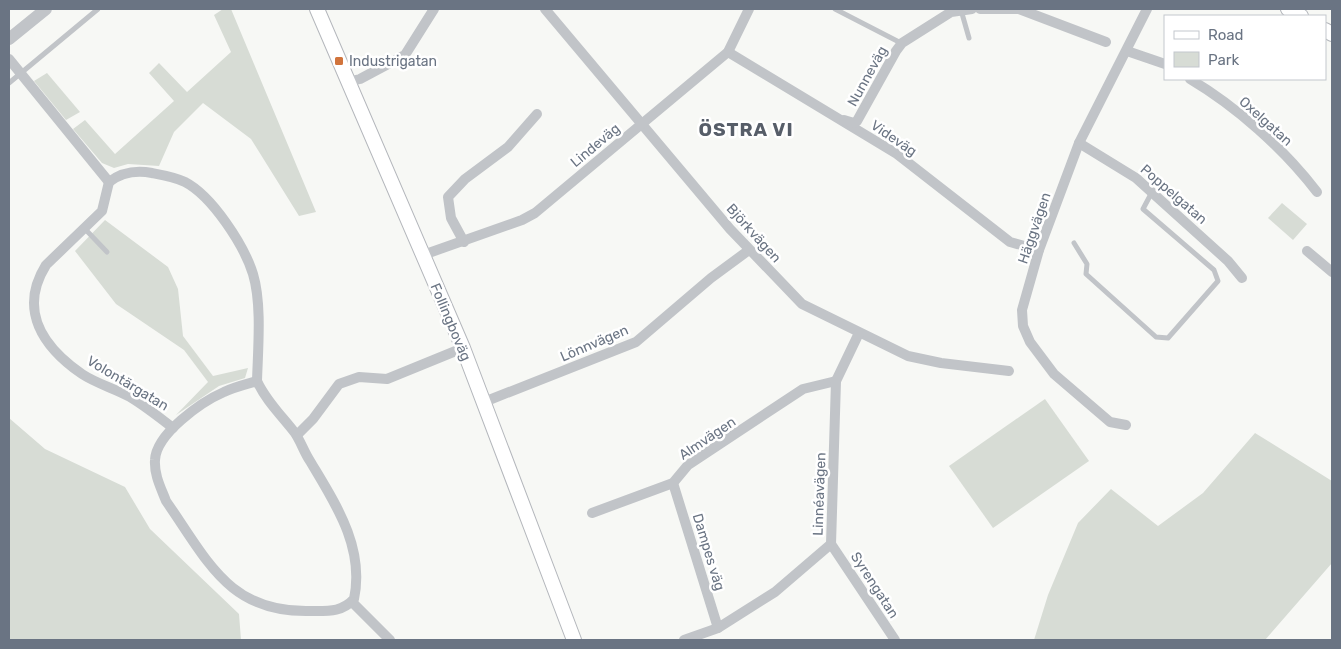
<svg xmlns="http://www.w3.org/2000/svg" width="1341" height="649" font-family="Rubik,sans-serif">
  <rect width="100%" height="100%" fill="#f7f8f5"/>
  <g fill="#d7dcd5">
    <path d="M223,9H231L316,212L299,216L251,139L203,103L174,132L159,166L128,164L114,168L102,163L73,129L85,120L115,154L174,101L149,73L159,63L187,92L231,52L214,15Z"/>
    <path d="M47,73L80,112L66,120L34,81Z"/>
    <path d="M1282,203L1307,224L1293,240L1268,218Z"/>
    <path d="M105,220L168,267L178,289L183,336L213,376L248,368L245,378L219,386L176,415L208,382L184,350L116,304L75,251Z"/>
    <path d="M1045,399L1089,461L993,528L949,466Z"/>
    <path d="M9,418L45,449L125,487L150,529L239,614L241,640H9Z"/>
    <path d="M1255,433L1332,481V563L1265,640H1034L1048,595L1078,523L1111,489L1158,526L1203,493Z"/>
  </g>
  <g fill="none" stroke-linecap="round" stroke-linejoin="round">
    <g stroke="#b4b7bc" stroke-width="16">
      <g id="secondary">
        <path d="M317,9L463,348L574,640"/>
        <path d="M1288,9L1301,16"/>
        <path d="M1325,30L1332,34"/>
      </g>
    </g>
    <g stroke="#c1c4c8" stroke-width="5">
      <path d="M835,9L901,43"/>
      <path d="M961,10L969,38"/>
      <path d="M9,83L98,9"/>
      <path d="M85,229L107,252"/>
      <path d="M1074,243L1087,264L1086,274L1156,337L1168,338L1218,281L1214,270L1143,209L1152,192"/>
    </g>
    <g stroke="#c1c4c8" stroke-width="10">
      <path d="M545,9L730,229L802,304L908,356L941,363L1009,371"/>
      <path d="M980,9H1019L1106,42"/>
      <path d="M1127,51L1165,64"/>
      <path d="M728,52L897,154L1010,242L1039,250"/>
      <path d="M9,59L109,182"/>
      <path d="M1190,79C1237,107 1283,148 1317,192"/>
      <path d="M347,82L360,79L405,55L434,9"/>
      <path d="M844,120L854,123L857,121L896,51L902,43L951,12L972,9"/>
      <path d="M1079,143L1136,178L1228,261L1242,278"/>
      <path d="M109,182L102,211L46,265C18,310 43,347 82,374C97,384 114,388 130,397C145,406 159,417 173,428"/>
      <path d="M109,182C122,172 136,170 152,173C163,175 175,177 185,182C212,196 244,245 253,274C262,304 258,348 257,381"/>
      <path d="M464,242L451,218L448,197L465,179L508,147L537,114"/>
      <path d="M1307,251L1332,272"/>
      <path d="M423,255L522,220L535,213L728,52L749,9"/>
      <path d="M257,381C266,401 282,416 295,433C301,442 304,452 310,461C335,503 365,547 354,599C342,612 329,611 312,611C229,614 208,561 166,501C161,488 154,475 155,460C156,434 201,402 224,392C234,387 247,384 257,381Z"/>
      <path d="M484,402L636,342L711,278L749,250"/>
      <path d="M1126,425L1110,422L1054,374L1030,342L1023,326L1022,310L1039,250L1079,143L1147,9"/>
      <path d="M297,435L313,419L339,384L359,377L387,379L463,348"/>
      <path d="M673,483L718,628"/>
      <path d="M592,513L673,483L688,465L803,389L836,381"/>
      <path d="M831,544L895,640"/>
      <path d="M352,602L390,640"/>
      <path d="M684,640L718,628L775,592L831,544L836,381L859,333"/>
    </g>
    <path stroke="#c1c4c8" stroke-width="12" d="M9,39L46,9"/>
    <use href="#secondary" stroke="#fff" stroke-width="14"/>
  </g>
  <rect fill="#d1743c" stroke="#fff" stroke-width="2" x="334" y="56" width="10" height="10" rx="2.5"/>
  <g text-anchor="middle" stroke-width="5" stroke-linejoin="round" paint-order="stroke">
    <g font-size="14" fill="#6a7483" stroke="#fff" text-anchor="start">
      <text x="349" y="66">Industrigatan</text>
    </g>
    <g font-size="14" fill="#6a7483" stroke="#fff">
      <text transform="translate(867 76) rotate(-61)" y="5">Nunneväg</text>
      <text transform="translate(1266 121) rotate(42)" y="5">Oxelgatan</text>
      <text transform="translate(894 138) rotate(34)" y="5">Videväg</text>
      <text transform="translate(595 145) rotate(-40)" y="5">Lindeväg</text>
      <text transform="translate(1174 194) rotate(41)" y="5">Poppelgatan</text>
      <text transform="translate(1034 228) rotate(-71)" y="5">Häggvägen</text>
      <text transform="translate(754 233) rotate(48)" y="5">Björkvägen</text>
      <text transform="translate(451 322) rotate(67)" y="5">Follingboväg</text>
      <text transform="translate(594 343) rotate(-23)" y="5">Lönnvägen</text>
      <text transform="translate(128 383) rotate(31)" y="5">Volontärgatan</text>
      <text transform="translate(707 438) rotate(-34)" y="5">Almvägen</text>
      <text transform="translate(819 494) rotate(-88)" y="5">Linnéavägen</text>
      <text transform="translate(709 552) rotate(73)" y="5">Dampes väg</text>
      <text transform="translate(875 585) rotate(57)" y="5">Syrengatan</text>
    </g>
    <g font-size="19" font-weight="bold" letter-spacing="1" fill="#575e69" stroke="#fff">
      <text x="746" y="136">ÖSTRA VI</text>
    </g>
  </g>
  <rect width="1341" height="649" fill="none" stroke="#6a7483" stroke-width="20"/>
  <rect x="1164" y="15" width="162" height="65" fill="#ffffff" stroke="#c3c7cd"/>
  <rect x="1174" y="31" width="25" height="8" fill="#ffffff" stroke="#c3c7cd"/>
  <text x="1208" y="40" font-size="15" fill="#6a7483">Road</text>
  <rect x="1174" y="52" width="25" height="15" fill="#d7dcd5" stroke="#c3c7cd"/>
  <text x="1208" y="65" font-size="15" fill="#6a7483">Park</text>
</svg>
